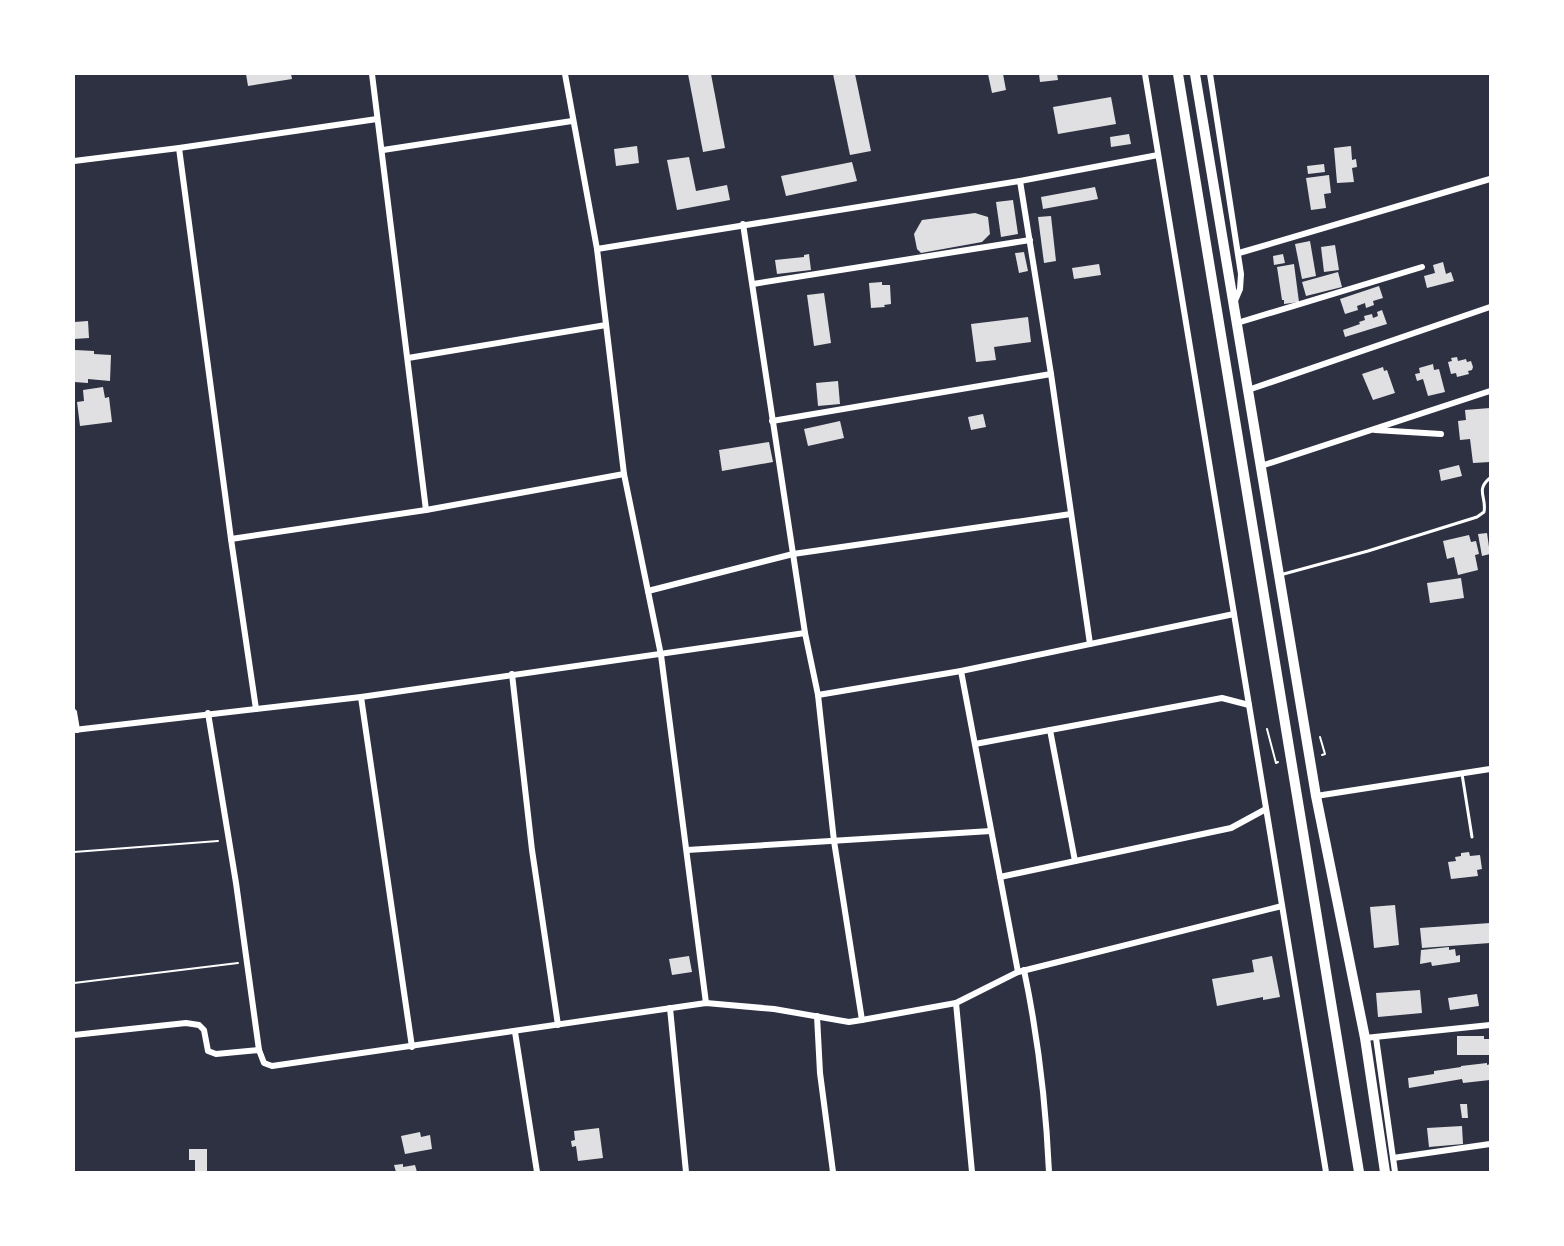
<svg xmlns="http://www.w3.org/2000/svg" width="1564" height="1246" font-family="Lato,sans-serif">
  <rect width="100%" height="100%" fill="#2d3142"/>
  <g fill="#e0e0e3">
    <path d="M246,74H291L292,79L248,86Z"/>
    <path d="M688,74H711L725,148L703,152Z"/>
    <path d="M833,74H855L871,151L850,155Z"/>
    <path d="M988,74H1003L1006,90L992,93Z"/>
    <path d="M1039,74H1057L1058,80L1040,82Z"/>
    <path d="M1111,97L1116,124L1058,134L1053,107Z"/>
    <path d="M1129,134L1131,144L1111,147L1110,137Z"/>
    <path d="M637,146L639,163L616,166L614,149Z"/>
    <path d="M1351,146L1352,160L1356,159L1357,167L1352,168L1354,182L1337,183L1334,148Z"/>
    <path d="M689,157L696,191L727,185L730,200L677,210L667,160Z"/>
    <path d="M852,162L857,181L786,196L781,176Z"/>
    <path d="M1324,164L1325,172L1308,174L1307,166Z"/>
    <path d="M1329,175L1331,193L1324,194L1326,208L1311,210L1306,178Z"/>
    <path d="M1095,187L1098,199L1043,209L1041,197Z"/>
    <path d="M1013,200L1018,234L1001,237L996,202Z"/>
    <path d="M975,213L988,217L990,234L982,242L921,253L917,249L914,234L922,220Z"/>
    <path d="M1051,216L1056,261L1044,263L1038,217Z"/>
    <path d="M1310,241L1316,276L1302,279L1295,244Z"/>
    <path d="M1335,245L1339,270L1324,272L1321,247Z"/>
    <path d="M1024,252L1028,271L1019,273L1015,253Z"/>
    <path d="M809,254L811,270L777,274L775,260L804,257V255Z"/>
    <path d="M1283,254L1285,263L1274,265L1273,256Z"/>
    <path d="M1443,262L1446,274L1451,272L1454,281L1427,288L1424,276L1435,273L1433,265Z"/>
    <path d="M1099,264L1101,275L1074,279L1072,268Z"/>
    <path d="M1294,264L1299,302L1284,304V300H1282L1277,267Z"/>
    <path d="M1338,272L1342,287L1306,296L1302,282Z"/>
    <path d="M882,282V285H890L891,304L884,305L885,307L871,308L869,283Z"/>
    <path d="M1379,286L1383,298L1373,301L1374,305L1366,308L1365,303L1357,306L1358,310L1345,314L1340,299Z"/>
    <path d="M824,293L831,343L814,346L807,295Z"/>
    <path d="M1382,310L1387,324L1345,337L1343,330L1360,324L1359,322L1365,320L1364,316L1372,314L1373,318L1378,316L1377,312Z"/>
    <path d="M1028,317L1031,342L994,347L996,360L976,362L971,324Z"/>
    <path d="M88,321L89,338L74,339V322Z"/>
    <path d="M75,350L94,351V354L111,355L110,381L88,379V383L74,382Z"/>
    <path d="M1457,357L1458,361L1466,359L1467,362L1471,361L1473,367L1472,370L1468,371L1469,374L1457,377L1456,373L1451,374L1448,362L1452,361L1451,358Z"/>
    <path d="M1433,364L1434,370L1439,369L1445,392L1428,396L1423,379L1417,381L1415,374L1420,373L1419,368Z"/>
    <path d="M1383,367L1384,371L1387,370L1395,393L1373,400L1362,374Z"/>
    <path d="M838,381L840,404L818,406L816,383Z"/>
    <path d="M103,387L105,398L109,397L112,422L80,426L77,402L84,401L83,390Z"/>
    <path d="M1490,408V462L1473,463L1470,439L1460,440L1458,421L1466,420L1465,410Z"/>
    <path d="M983,414L986,427L971,430L968,417Z"/>
    <path d="M840,421L844,438L808,446L804,429Z"/>
    <path d="M769,442L773,462L722,471L719,450Z"/>
    <path d="M1459,465L1462,476L1441,481L1439,470Z"/>
    <path d="M1487,533L1490,554L1482,556L1478,534Z"/>
    <path d="M1469,535L1471,542L1476,541L1479,554L1475,555L1478,570L1458,575L1454,557L1447,559L1443,541Z"/>
    <path d="M1461,578L1464,598L1430,603L1427,583Z"/>
    <path d="M1469,852L1470,856L1480,855L1482,869L1477,870L1478,876L1451,879L1448,862L1456,861L1455,857L1461,856V853Z"/>
    <path d="M1395,905L1399,945L1374,948L1370,907Z"/>
    <path d="M1490,923V943L1422,948L1420,928Z"/>
    <path d="M1449,947V950L1455,949L1456,956L1460,955V962L1432,966L1431,962L1420,964L1421,950Z"/>
    <path d="M689,956L692,972L672,975L669,959Z"/>
    <path d="M1272,956L1280,997L1263,1000V997L1217,1006L1212,979L1254,972L1252,960Z"/>
    <path d="M1420,990L1422,1013L1378,1017L1376,993Z"/>
    <path d="M1477,994L1479,1006L1450,1010L1448,998Z"/>
    <path d="M1457,1036H1484V1039H1489V1055H1457Z"/>
    <path d="M1487,1063V1065L1490,1064V1080L1463,1083L1462,1079L1409,1088L1408,1078L1434,1074V1071L1461,1067V1066Z"/>
    <path d="M1460,1104H1467L1468,1118H1462Z"/>
    <path d="M1462,1126L1463,1144L1429,1147L1427,1128Z"/>
    <path d="M599,1128L603,1158L578,1161L576,1146L572,1147L571,1141L575,1140L574,1131Z"/>
    <path d="M420,1132L421,1137L430,1135L432,1149L405,1154L401,1136Z"/>
    <path d="M189,1149H207V1172H195V1160H189Z"/>
    <path d="M403,1164V1167L415,1165L417,1172H396L394,1165Z"/>
  </g>
  <g fill="none" stroke-linecap="round" stroke-linejoin="round">
    <g stroke="#fff" stroke-width="2">
      <path d="M1267,729L1276,763L1278,762"/>
      <path d="M1320,737L1325,754L1322,755"/>
      <path d="M74,852L218,841"/>
      <path d="M74,983L238,963"/>
    </g>
    <g stroke="#fff" stroke-width="3">
      <path d="M1280,575L1368,551L1477,517L1484,512C1487,497 1475,490 1490,478"/>
      <path d="M1462,774L1472,837"/>
    </g>
    <g stroke="#fff" stroke-width="6">
      <path d="M372,74L426,510"/>
      <path d="M565,74L597,249L624,474L661,655L706,1003"/>
      <path d="M1145,74L1326,1172"/>
      <path d="M1210,74L1241,274L1240,289L1234,303"/>
      <path d="M179,148L231,539L256,709"/>
      <path d="M383,150L572,121"/>
      <path d="M74,161L179,148L377,119"/>
      <path d="M1020,181L1051,374L1090,644"/>
      <path d="M743,224L805,633L818,695L834,841L862,1020"/>
      <path d="M597,249L1020,181L1158,155"/>
      <path d="M1239,253L1490,179"/>
      <path d="M753,284L1030,240"/>
      <path d="M1237,323L1422,267"/>
      <path d="M408,358L606,325"/>
      <path d="M1248,390L1490,307"/>
      <path d="M772,421L1051,374"/>
      <path d="M1375,430L1441,434"/>
      <path d="M1261,466L1490,391"/>
      <path d="M231,539L426,510L624,474"/>
      <path d="M648,591L793,554L1071,514"/>
      <path d="M961,671L1018,972"/>
      <path d="M512,674L532,850L558,1025"/>
      <path d="M818,695L961,671L1234,614"/>
      <path d="M361,697L412,1047"/>
      <path d="M74,712L77,730"/>
      <path d="M208,713L236,883L259,1050L264,1063L272,1066L706,1003L774,1009L849,1022L862,1020L956,1003L1018,972L1282,906"/>
      <path d="M74,730L361,697L805,633"/>
      <path d="M1050,730L1075,861"/>
      <path d="M975,744L1222,698L1249,705"/>
      <path d="M1316,796L1490,769"/>
      <path d="M687,850L991,831"/>
      <path d="M1000,877L1231,828L1266,809"/>
      <path d="M1024,970C1038,1037 1046,1105 1049,1172"/>
      <path d="M956,1003L972,1172"/>
      <path d="M670,1008L686,1172"/>
      <path d="M817,1016L820,1073L833,1172"/>
      <path d="M515,1032L537,1172"/>
      <path d="M74,1035L186,1023L199,1025L204,1030L208,1051L216,1054L259,1050"/>
      <path d="M1365,1038L1490,1025"/>
      <path d="M1376,1038L1395,1172"/>
      <path d="M1393,1158L1490,1144"/>
    </g>
    <g stroke="#fff" stroke-width="10">
      <path d="M1178,74L1359,1172"/>
      <path d="M1195,74L1316,796L1365,1038L1385,1172"/>
    </g>
  </g>
  <rect width="1564" height="1246" fill="none" stroke="#ffffff" stroke-width="150"/>
</svg>
